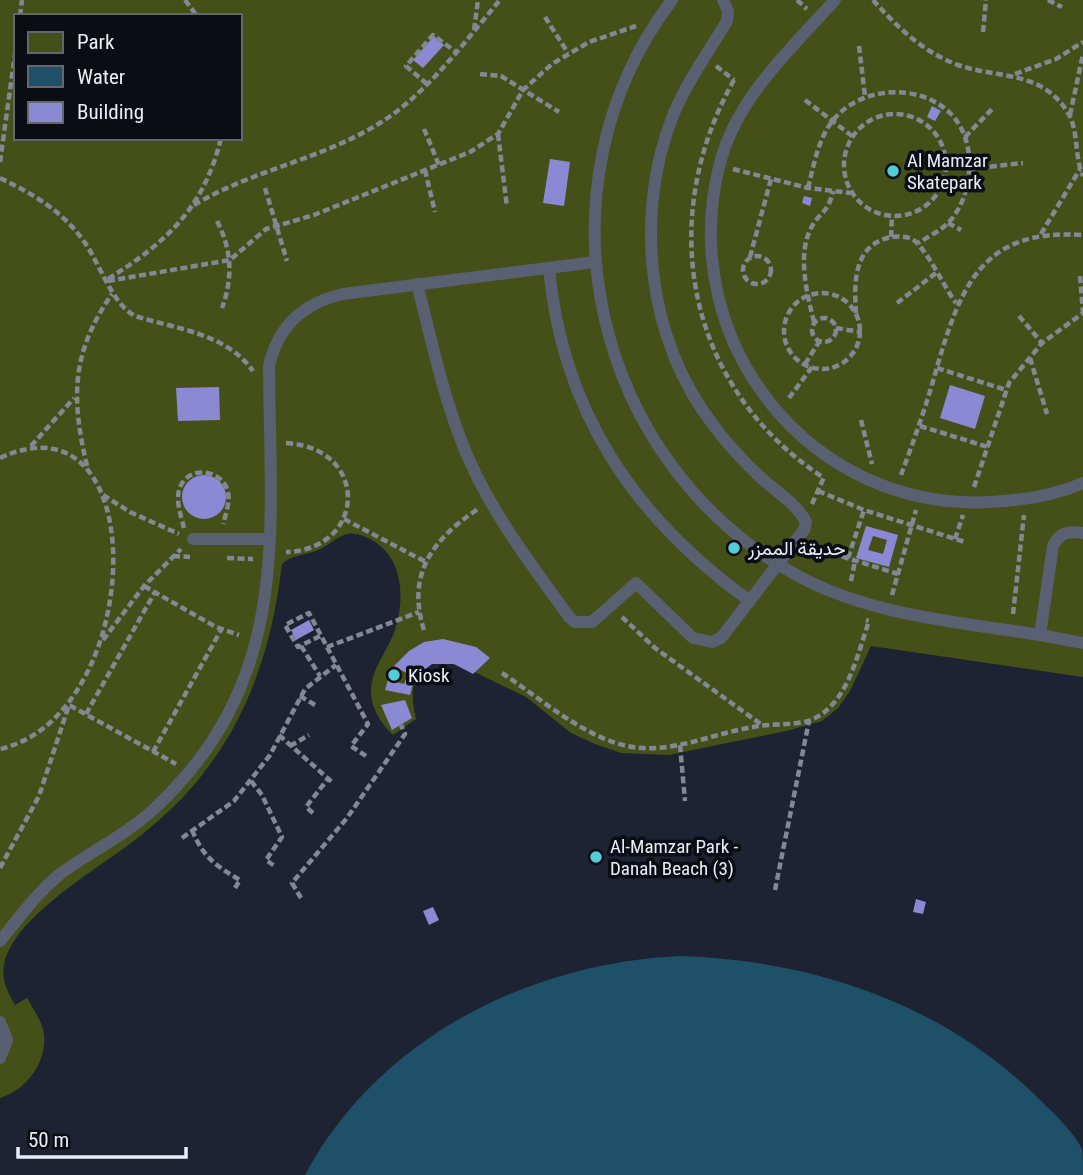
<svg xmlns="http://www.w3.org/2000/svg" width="1083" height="1175" font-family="'Roboto Condensed',Vazirmatn,sans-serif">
  <rect width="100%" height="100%" fill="#1d2332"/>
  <path fill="#455019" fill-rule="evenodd" d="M0,0H1083V677L871,646L850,691L838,708L822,721L786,731L669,755L621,753L595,744L571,733L526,697L464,667C419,653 406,678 416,719L393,735C381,723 372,710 371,693C371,665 391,649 397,623C406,587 399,547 360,535C355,533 350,533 344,535C335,538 327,547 316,551C304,555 292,555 282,564C273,640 252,710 205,771C190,792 166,815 145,832C109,863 13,914 4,965C1,980 8,992 15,1005L27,998C33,1009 42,1021 44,1034C47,1063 26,1090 0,1098ZM16,16H240V138H16Z"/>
  <path fill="#1e5068" d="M680,956C812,960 941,1003 1036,1096C1051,1111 1072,1129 1082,1149C1083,1155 1083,1167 1083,1175H305C378,1038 529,963 680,956Z"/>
  <g fill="#8b89d4" fill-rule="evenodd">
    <path d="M434,36L444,45L423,68L413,60Z"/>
    <path d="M932,106L941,111L935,121L927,117Z"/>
    <path d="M550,159L570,162L564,206L543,203Z"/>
    <path d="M804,196L812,198L810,206L802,203Z"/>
    <path d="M950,385L985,396L975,429L940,418Z"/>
    <path d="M219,387L220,420L178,421L176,388Z"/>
    <circle cx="204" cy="497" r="22"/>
    <path d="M866,526L898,535L889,567L856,558ZM873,536L887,540L883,554L868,550Z"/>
    <path d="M309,620L314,630L296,640L291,630Z"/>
    <path d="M443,639L476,647L490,658L473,674L454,664H432L415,677L410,695L385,690L388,680L404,684L408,674L394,666L409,651L424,642Z"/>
    <path d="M405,700L412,718L392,730L381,705Z"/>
    <path d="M916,899L926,902L923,914L913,912Z"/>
    <path d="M433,907L439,920L429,925L423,911Z"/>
  </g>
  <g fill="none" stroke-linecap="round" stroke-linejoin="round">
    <g stroke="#828894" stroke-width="4.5" stroke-dasharray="7 3.5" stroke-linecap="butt">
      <path d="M185,0L197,16"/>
      <path d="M797,0L807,9"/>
      <path d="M873,0C897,27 923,52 958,65C999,79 1042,70 1068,113C1079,131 1074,156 1083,176"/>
      <path d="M1048,0L1062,7"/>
      <path d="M20,16L22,0"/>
      <path d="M545,17L568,53"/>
      <path d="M474,30L478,0"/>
      <path d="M983,32L986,0"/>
      <path d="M859,46L865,96"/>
      <path d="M716,66L734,80"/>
      <path d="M480,74L501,76L559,112"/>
      <path d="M1015,74L1056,59L1083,42"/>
      <path d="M734,80C655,220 686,388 824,478"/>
      <path d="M427,84L406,66L433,35L456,52"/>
      <path d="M805,100L852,136"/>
      <circle cx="895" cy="165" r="51"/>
      <path d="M1070,115L1083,54"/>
      <path d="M424,129L439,165"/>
      <path d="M498,134L507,207"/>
      <path d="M965,137L994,107"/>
      <path d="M0,162L16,47"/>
      <path d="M733,169L808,188L851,193"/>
      <path d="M969,169L1023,163"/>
      <path d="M425,170L435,212"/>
      <path d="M0,178C33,194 61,210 83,240C100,263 111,303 135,316C176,329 226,333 253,371"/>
      <path d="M265,188L287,261"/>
      <path d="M808,188C814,165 818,138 834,119C862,86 919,83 950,113C978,140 974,195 949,222C940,231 928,237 918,243"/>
      <path d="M194,205C256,168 330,158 389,117C433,86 466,40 500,0"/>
      <path d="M217,221C232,250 233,278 222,308"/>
      <path d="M948,223L961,230"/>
      <path d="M1041,234L1080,169"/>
      <path d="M891,237L892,216"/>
      <circle cx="757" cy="270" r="14"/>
      <path d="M750,257L771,179"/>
      <path d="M1080,276L1083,313"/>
      <path d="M108,279C167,242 204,208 221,138"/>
      <path d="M108,281L230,260L266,229L314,215L470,152L498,134L523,90L552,64L589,42L636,26"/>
      <circle cx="822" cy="331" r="38"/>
      <path d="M897,303L936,273"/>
      <path d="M856,313C854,283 853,245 891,237C900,236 911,236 917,243C932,259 943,285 956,303"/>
      <path d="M1019,316L1042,343"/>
      <circle cx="824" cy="330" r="12"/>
      <path d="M814,322C807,294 797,255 811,228C819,212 828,214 833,191"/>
      <path d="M836,328L861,332"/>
      <path d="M1030,358L1047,414"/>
      <path d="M805,364L819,342"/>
      <path d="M937,368L1006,390"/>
      <path d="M789,398L812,367"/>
      <path d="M861,420L872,464"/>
      <path d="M920,426L988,447"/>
      <path d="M286,443C371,448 366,550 286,552"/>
      <path d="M31,446L74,398"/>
      <path d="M0,458C156,386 146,716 0,749"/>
      <path d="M87,466C71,398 71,353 112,294"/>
      <path d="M901,475C914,440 927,404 937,367C961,285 983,228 1083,235"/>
      <path d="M974,487L1009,383L1042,343L1083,313"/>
      <path d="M818,491L864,510L965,542"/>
      <path d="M103,495L130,512L179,534"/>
      <path d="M812,504L824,477"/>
      <path d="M344,519L426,562"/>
      <path d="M184,528C181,515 174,498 181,485C191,465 223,470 228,492C230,502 226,514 223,524"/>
      <path d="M955,539L963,515"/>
      <path d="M812,547L898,574"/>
      <path d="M173,556L190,557"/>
      <path d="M227,558L253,559"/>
      <path d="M848,558L864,510"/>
      <path d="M851,581L855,561"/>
      <path d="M144,586L216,627L239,635"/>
      <path d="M892,595L916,510"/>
      <path d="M1013,614L1024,515"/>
      <path d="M622,617L655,648L762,725"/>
      <path d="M424,630C406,574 433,539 478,509"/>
      <path d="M320,636L298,647L285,625L309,613L368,724L351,746L366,756"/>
      <path d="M103,640L144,586L181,549"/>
      <path d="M301,646L320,676"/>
      <path d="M327,647L419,612"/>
      <path d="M502,673C540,698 582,736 627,746C669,755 711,734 753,727C772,723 793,726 811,720C818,717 824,713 829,708C851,687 859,650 869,621L866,620"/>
      <path d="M300,696L315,705"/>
      <path d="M86,714L155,592"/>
      <path d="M279,735L333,783"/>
      <path d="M680,745L685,801"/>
      <path d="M290,746L309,735"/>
      <path d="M153,752L221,630"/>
      <path d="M251,781L262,795L282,837L266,860L276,867"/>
      <path d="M313,813L306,807L327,780"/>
      <path d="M192,830C203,857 216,866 240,880L235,888"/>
      <path d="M182,838L234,801L270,755L305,689L336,665"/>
      <path d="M0,868L39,796L69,705L176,764"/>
      <path d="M775,890L809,721"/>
      <path d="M301,898L292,883L347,818L405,734L401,725"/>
    </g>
    <g stroke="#596071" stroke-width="12">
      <path d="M672,0C529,188 592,465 800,577C874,616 959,622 1040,635"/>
      <path d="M835,0C789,51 735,99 719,167C676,342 810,512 991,502C1023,500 1053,496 1083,483"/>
      <path d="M549,268C562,411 634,518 750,601"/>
      <path d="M417,284C433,345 445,407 471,464C496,519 534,568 569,617L575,622H592L636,583L693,638L712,642L721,638L804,530L806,522C798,505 774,490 760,477C743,461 728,445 714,426C647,341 633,213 674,113C688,80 709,51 727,21L728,11L723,0"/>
      <path d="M1083,533C1068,531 1060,532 1053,546L1040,635L1083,643"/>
      <path d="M193,539H270"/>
      <path d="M0,941C19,918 37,893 60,874C91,851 128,834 156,807C292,679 270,535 269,366C278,326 303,303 343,294L595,262"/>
      <path d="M0,1022L7,1040L0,1058"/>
    </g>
  </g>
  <g fill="#52ccd6" stroke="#0a0d13" stroke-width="2.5">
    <circle cx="893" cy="171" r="7"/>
    <circle cx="734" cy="548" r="7"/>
    <circle cx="394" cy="675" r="7"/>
    <circle cx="596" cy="857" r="7"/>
  </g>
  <g text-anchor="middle" stroke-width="7" stroke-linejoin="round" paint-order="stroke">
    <g font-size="19" fill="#e8edf7" stroke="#0a0d13" text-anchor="start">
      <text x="907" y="167">Al Mamzar<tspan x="907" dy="22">Skatepark</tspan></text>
      <text x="748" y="555">حديقة الممزر</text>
      <text x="408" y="682">Kiosk</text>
      <text x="610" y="853">Al-Mamzar Park -<tspan x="610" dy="22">Danah Beach (3)</tspan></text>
    </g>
  </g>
  <rect x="14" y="14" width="228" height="126" fill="#0a0d13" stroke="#63676e" stroke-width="2"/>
  <rect x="28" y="32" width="35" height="21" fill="#455019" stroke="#63676e" stroke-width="2"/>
  <text x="77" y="49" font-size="21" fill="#e8edf7">Park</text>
  <rect x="28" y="66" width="35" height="21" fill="#1e5068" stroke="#63676e" stroke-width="2"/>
  <text x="77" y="84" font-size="21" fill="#e8edf7">Water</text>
  <rect x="28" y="102" width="35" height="21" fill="#8b89d4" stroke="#63676e" stroke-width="2"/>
  <text x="77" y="119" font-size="21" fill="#e8edf7">Building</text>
  <path d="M18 1147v10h168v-10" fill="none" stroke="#e8edf7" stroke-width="3.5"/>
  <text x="28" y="1147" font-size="21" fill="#e8edf7" stroke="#0a0d13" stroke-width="5" paint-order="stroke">50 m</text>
</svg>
